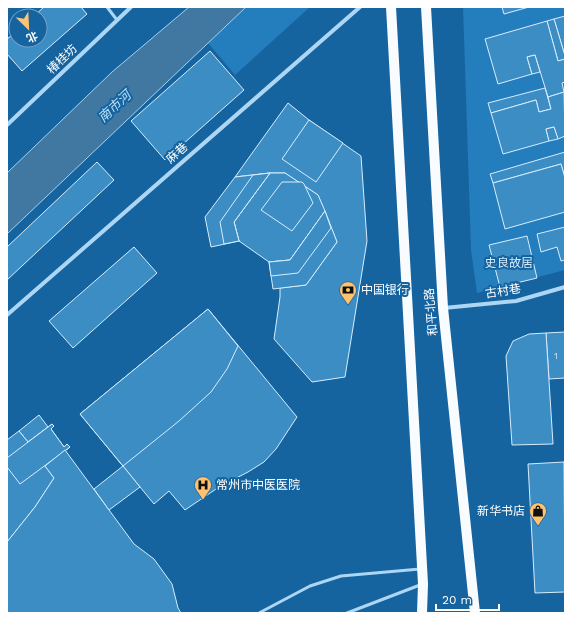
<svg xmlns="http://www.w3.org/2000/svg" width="572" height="620" font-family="'Work Sans','Noto Sans SC',sans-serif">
  <rect width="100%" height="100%" fill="#15639f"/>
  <g fill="#247dbc">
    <path d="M246,7H310L235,75L208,43Z"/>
    <path d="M463,7H565V270L477,293L471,250Z"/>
  </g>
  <path fill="#4178a1" stroke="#9fd3f6" d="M189,7H246L7,234V173L112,72Z"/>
  <g fill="#3d8dc5" stroke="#d5edfd">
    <path d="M44,7H81L87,14L22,71L7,54V39L16,32V40H40V16H34Z"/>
    <path d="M502,7H529L504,14Z"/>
    <path d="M565,16V56L554,19Z"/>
    <path d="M554,19L565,56V59L558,61L547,21Z"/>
    <path d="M547,21L558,61L565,59V82L562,83L564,92L548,97L535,55L527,57L532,74L498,84L485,39Z"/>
    <path d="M210,51L244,90L165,160L131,121Z"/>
    <path d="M535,55L540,72L532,74L527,57Z"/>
    <path d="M545,88L551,109L539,112L536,100L491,113L488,103Z"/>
    <path d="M564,92L565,136L558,139L554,127L546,129L549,141L503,154L491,113L536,100L539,112L551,109L548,97Z"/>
    <path d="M288,103L309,120L361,156L367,241L345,377L312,382L274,339L280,297V288L306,285L337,242L318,195L285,173H270L235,177Z"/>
    <path d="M309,120L343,143L316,182L282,159Z"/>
    <path d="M554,127L558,139L549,141L546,129Z"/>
    <path d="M565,152V178L561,164L493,183L490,174Z"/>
    <path d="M97,162L114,180L7,280V247Z"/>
    <path d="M561,164L565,178V212L505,229L493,183Z"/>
    <path d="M270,173H285L318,195L325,211L290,260L269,262L239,241L234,222Z"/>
    <path d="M270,173L234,222L239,241L211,247L205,217L235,177Z"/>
    <path d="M270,173L234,222L239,241L224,244L220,222L253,175Z"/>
    <path d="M282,182H302L304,184L313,203L292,231L261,210Z"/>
    <path d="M325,211L337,242L306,285L273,289L269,262L290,260Z"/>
    <path d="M325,211L331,228L298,273L271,276L269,262L290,260Z"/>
    <path d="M565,227V260L561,261L557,247L541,252L537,234Z"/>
    <path d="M527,236L537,278L500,287L489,245Z"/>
    <path d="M134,247L157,273L73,348L49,321Z"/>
    <path d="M208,309L297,417L276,449L264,462L248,472L219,487L185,510L169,491L154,504L80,414Z"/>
    <path d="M208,309L238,346L227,369L211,392L179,421L123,466L80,414Z"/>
    <path d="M565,332V378L549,379L546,333Z"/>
    <path d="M546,333L553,444L512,445L506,356L513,341L529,334Z"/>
    <path d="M39,415L48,427L28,442L19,431Z"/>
    <path d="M52,424L54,426L51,429L64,447L67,444L70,447L45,466L54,478L35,507L7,542V440L19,431L28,442Z"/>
    <path d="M52,424L54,426L51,429L64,447L67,444L70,447L20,484L7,467V458Z"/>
    <path d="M65,450L134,544L154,559L172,584L178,608L181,613H7V542L35,507L54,478L45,466Z"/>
    <path d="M564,462L565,592L535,593L528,464Z"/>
    <path d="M123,466L140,487L109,510L94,489Z"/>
  </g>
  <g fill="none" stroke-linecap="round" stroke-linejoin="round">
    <g stroke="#add6f4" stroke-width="3">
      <path d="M107,7L117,20"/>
      <path d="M259,613L310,586L341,576L420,569"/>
      <path d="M347,613L420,585"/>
    </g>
    <g stroke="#add6f4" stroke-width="4">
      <path d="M7,125L131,7"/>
      <path d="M444,308L516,301L565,287"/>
      <path d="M7,315L360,7"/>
    </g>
    <g stroke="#f9fcff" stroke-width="10">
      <path d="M391,7L423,584L422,613"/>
      <path d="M426,7L443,308L475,613"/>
    </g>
  </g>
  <defs>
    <g id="bank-pin" transform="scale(0.9)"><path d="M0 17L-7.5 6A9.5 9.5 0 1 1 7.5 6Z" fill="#ffc26f" stroke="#15639f"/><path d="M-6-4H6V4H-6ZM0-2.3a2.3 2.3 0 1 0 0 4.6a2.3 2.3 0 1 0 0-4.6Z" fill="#111"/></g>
    <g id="hospital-pin" transform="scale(0.9)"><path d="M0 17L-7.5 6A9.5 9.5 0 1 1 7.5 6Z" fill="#ffc26f" stroke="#15639f"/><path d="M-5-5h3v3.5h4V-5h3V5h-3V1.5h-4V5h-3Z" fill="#111"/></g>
    <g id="shop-pin" transform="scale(0.9)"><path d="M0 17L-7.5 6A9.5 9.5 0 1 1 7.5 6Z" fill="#ffc26f" stroke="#15639f"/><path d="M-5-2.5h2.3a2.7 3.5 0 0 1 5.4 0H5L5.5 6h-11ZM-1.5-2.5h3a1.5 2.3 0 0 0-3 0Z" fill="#111"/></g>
  </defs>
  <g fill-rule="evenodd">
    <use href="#bank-pin" x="348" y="290"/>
    <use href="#hospital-pin" x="203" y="485"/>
    <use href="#shop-pin" x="538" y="511"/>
  </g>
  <g text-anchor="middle" stroke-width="4" stroke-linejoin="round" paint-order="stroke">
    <g font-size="10" fill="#cee2f0">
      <text x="556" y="359">1</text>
    </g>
    <g font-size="12" fill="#fff" stroke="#15639f">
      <text transform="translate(62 59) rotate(-44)" y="4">椿桂坊</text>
      <text transform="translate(177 153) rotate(-41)" y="4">麻巷</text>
      <text transform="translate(503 291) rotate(-9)" y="4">古村巷</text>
      <text transform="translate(431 312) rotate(-95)" y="4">和平北路</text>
    </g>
    <g font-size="12" fill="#d5edfd" stroke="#15639f">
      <text x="509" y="267">史良故居</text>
    </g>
    <g font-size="12" fill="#fff" stroke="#15639f" text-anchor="start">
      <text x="361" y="294">中国银行</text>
      <text x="216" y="489">常州市中医医院</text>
      <text x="525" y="515" text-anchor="end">新华书店</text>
    </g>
    <g font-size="13" font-style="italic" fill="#bae0fa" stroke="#15639f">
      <text transform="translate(114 106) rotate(-43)" y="5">南市河</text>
    </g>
  </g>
  <rect width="572" height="620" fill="none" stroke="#ffffff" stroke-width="16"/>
  <g transform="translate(28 28) rotate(156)"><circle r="19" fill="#15639f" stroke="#73a1c5"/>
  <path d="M0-3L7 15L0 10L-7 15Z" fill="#ffc26f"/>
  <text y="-6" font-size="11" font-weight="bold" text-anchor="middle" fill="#ffffff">北</text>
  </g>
  <path d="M436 604v6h63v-6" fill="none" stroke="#ffffff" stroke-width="2"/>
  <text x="442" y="604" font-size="12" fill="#ffffff" stroke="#15639f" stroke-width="3" paint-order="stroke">20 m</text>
</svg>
